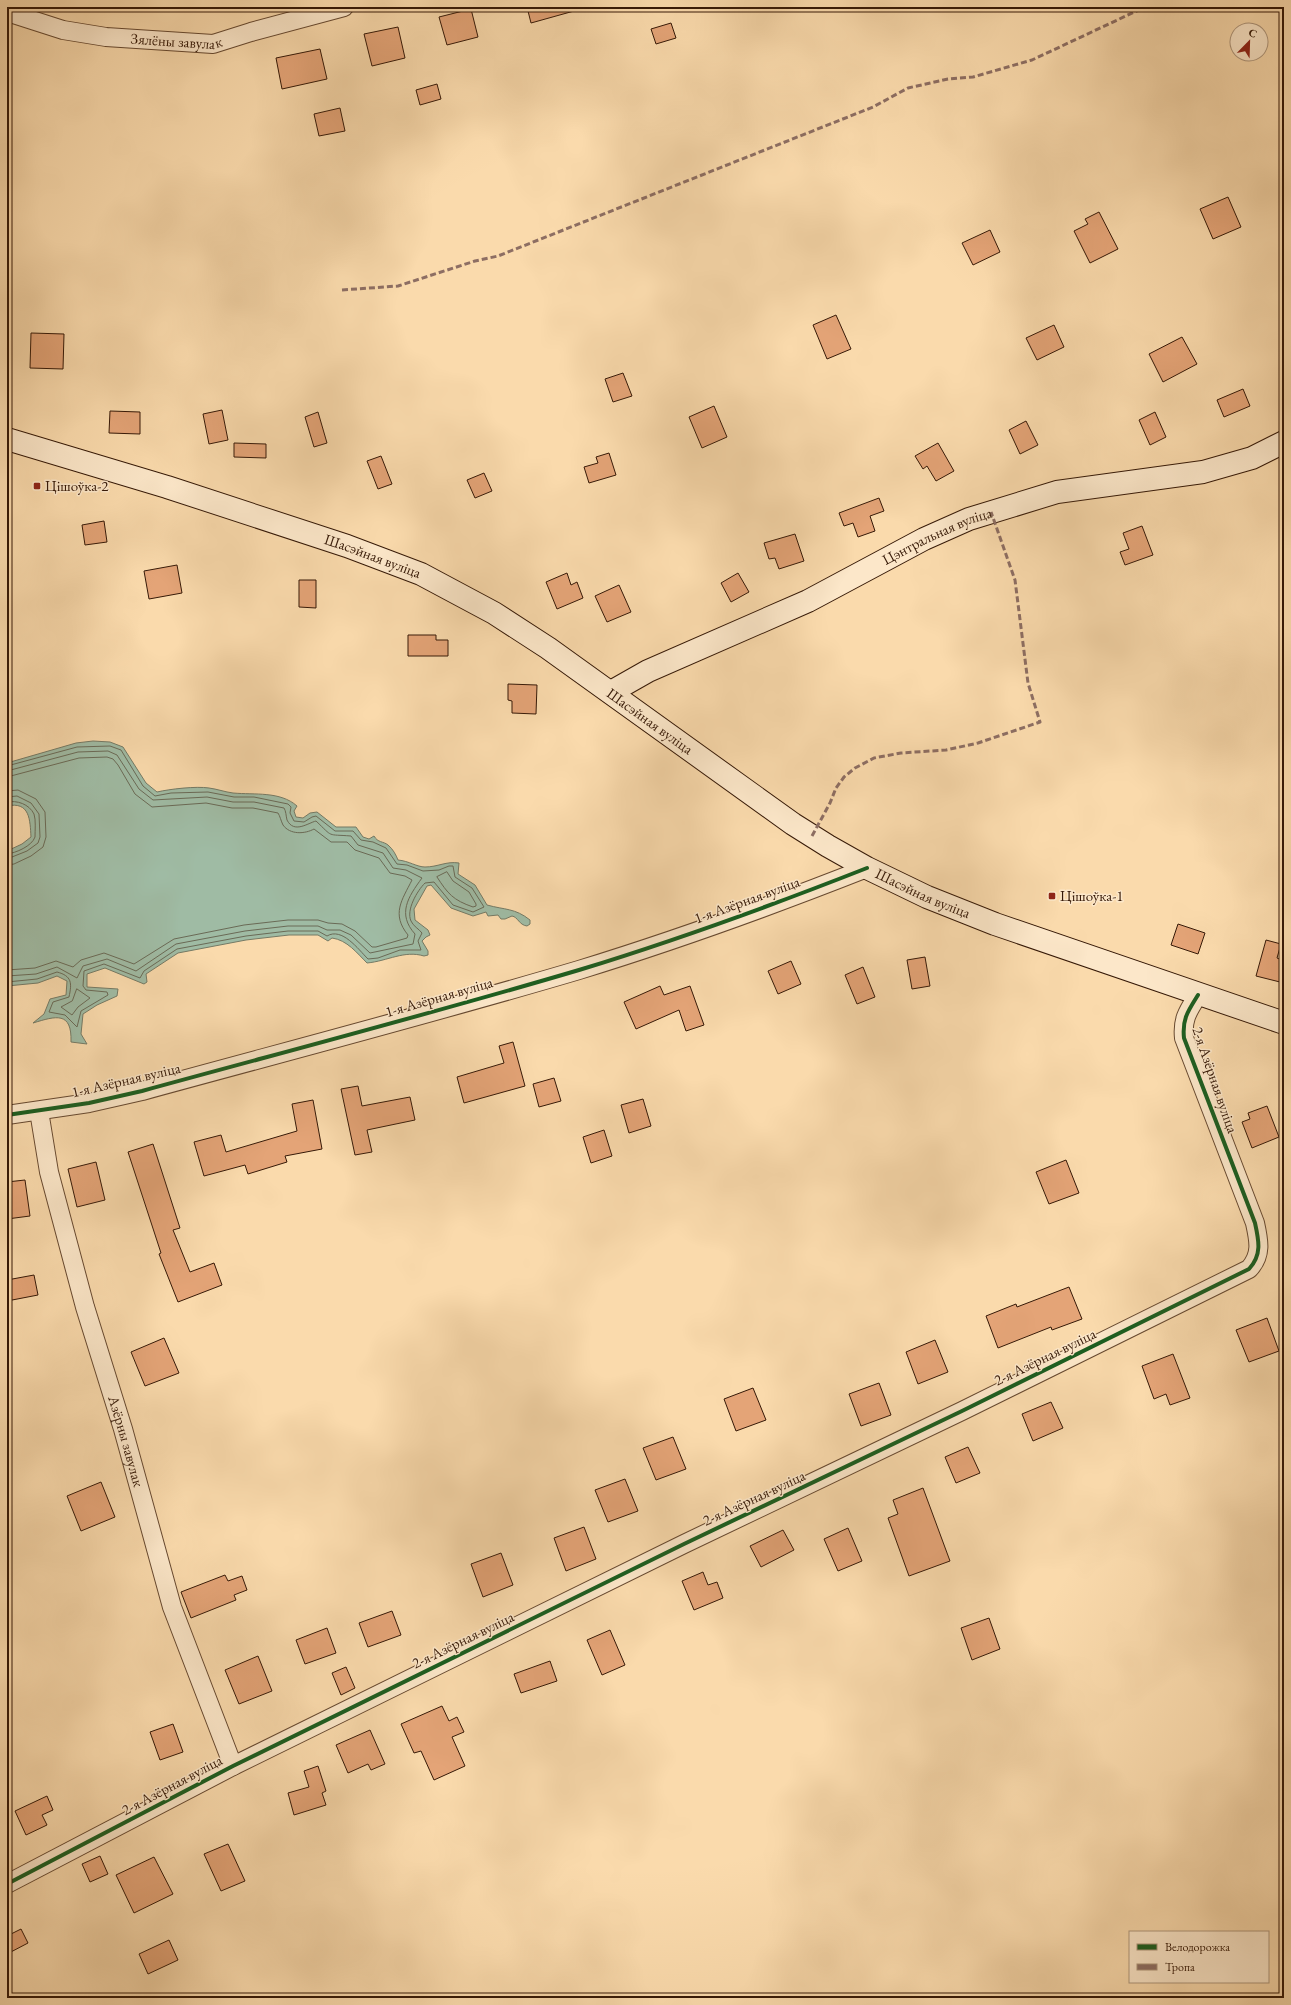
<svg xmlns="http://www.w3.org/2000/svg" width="1291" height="2005" font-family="'EB Garamond',serif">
  <rect width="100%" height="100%" fill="#fadaac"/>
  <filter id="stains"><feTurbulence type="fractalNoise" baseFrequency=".005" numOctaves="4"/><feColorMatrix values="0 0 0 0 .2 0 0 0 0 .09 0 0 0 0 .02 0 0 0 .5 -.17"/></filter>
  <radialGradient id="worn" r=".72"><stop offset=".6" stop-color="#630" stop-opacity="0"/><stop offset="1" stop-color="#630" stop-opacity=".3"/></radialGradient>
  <path fill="#9fbba4" stroke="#757a65" d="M93,741L110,742L123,747L146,783L157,792C170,789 196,786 209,788C217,789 225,792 233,793C255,795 280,791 297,806L294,811L296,817L303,818L310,813L317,812L336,827H356L363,837L369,839L374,836C378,843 383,841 388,845C393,849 396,855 398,860C409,861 417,867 425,867C438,867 446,861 459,863L458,874L475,885L487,905C505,910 515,908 530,920V924L527,926C519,925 518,917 512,916L505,919H501L498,915L488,916L486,912L473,916L451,908L431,885L427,886L414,909L415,920L428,930L430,935L426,937L422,941L428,951V955L424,956C404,950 388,961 367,963C357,953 347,940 332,938L328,941L318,935H289L246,940L178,953L146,974L147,982L144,984L105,968L87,974V987L118,989L117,996L97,1005L83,1014L81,1034L87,1044L71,1042C72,1011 56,1016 33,1023L44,1014L50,999L66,995L67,981L57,976L38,983L7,986V851L22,844L31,837C30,820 30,801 7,806V763L76,743Z"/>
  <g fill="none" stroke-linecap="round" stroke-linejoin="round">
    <g stroke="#6a6a56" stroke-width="1">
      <path d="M7,766L77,747L110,746L121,750L143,786L155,796L171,793L208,792L234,797H254L288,804L291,807L290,813L294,821L304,822L312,817L316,816L335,831H353L361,840L373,842L386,848L397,864L407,865L423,871L439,870L449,866H453L455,877L472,888L484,907L473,912L453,905L434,882L425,883C417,891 406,910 411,921C413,926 419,929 422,933L418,941L421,950H400L378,958L368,959C358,949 342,927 327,936L318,931H288L246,936L177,949L144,971L140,978L104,964L84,971L83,986L86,990L107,992L108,995L81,1011L77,1027L65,1015L49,1012L53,1002L69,997C72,983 72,976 57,972L37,979L7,982"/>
      <path d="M7,771L78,752L108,751L117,755L139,789L153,800L207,797L233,802H254L284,808C286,811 286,816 287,820C294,834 308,823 316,821C334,838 326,834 351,836L358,845L383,853L393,868L406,870L422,878C408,897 397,914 415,934L413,944L370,953L351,935L340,930H327L318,926H288L245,931L176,944L136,971L107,959L83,966L77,978L57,967L36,974L7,976"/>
      <path d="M7,777L79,758L107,757L113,759L118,765L135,794L152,807L206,803L232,808H253L278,813C280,816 281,821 283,825C290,835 305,834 314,829L331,842H347L355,850L379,858L390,873L405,876L412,880C402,900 391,914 408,935L407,938L376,947H372L355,931L342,924L328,923L318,920H288L244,925L174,939L134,964L104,953L81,960L73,967L56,961L35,968L7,970"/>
      <path d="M7,791L18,790L36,799L45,812L46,837L43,847L31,856L14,864L7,865"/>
      <path d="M7,797L17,796L31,803L39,814L40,837L38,843L27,851L7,859"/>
      <path d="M7,802C17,800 29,804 34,814C36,820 35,830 35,837C32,846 16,853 7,854"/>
      <path d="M447,872L453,881L469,892L476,904V906L473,907C453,900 448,894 437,877Z"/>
      <path d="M77,989L90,998L78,1007L72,1015L61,1007L72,1001Z"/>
    </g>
  </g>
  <g fill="#e4a477" stroke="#361907">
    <path d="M527,7H573L574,11L531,23Z"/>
    <path d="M471,9L478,37L447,45L439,17Z"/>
    <path d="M671,23L676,38L656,44L651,29Z"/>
    <path d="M398,27L405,58L372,66L364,34Z"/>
    <path d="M320,49L327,79L282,89L276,58Z"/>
    <path d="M437,84L441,99L420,105L416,90Z"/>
    <path d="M340,108L345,131L319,136L314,114Z"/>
    <path d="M1228,197L1241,227L1213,239L1200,209Z"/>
    <path d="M1099,212L1118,249L1090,263L1074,231L1088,224L1085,219Z"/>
    <path d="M990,230L1000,252L973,265L962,243Z"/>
    <path d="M836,315L851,349L827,359L813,325Z"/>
    <path d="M1054,325L1064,347L1037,360L1026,338Z"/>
    <path d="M31,333L64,334L63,369L30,368Z"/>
    <path d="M1182,337L1197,364L1163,382L1149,354Z"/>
    <path d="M623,373L632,396L613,402L605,379Z"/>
    <path d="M1243,389L1250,406L1224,417L1217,400Z"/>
    <path d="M714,406L727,437L702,448L689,417Z"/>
    <path d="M222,410L228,440L209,444L203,414Z"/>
    <path d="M110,411L140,412V434L109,433Z"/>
    <path d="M318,412L327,443L314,447L305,417Z"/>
    <path d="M1155,412L1166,437L1150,445L1139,420Z"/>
    <path d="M1026,421L1038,445L1020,454L1009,430Z"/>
    <path d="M234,443L266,444V458L234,457Z"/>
    <path d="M938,443L954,471L936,481L927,466L923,469L915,456Z"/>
    <path d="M609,453L616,475L589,483L584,467L598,463L596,457Z"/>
    <path d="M381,456L392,484L378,489L367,461Z"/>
    <path d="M484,473L492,491L475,498L467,480Z"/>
    <path d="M879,498L884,511L870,516L875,531L858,537L853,523L844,526L839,513Z"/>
    <path d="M104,521L107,542L85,545L82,525Z"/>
    <path d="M1142,526L1153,555L1125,565L1120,552L1129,549L1123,533Z"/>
    <path d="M795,534L804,561L779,569L775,558L769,559L764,543Z"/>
    <path d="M177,565L182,593L149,599L144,571Z"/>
    <path d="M567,573L571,585L577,582L583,598L557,609L546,582Z"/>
    <path d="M738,573L749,592L731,602L721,583Z"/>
    <path d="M299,580H316V608L299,607Z"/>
    <path d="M619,585L631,612L607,622L595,596Z"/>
    <path d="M408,635H436V640H448V656H408Z"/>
    <path d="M508,684L537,685L536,714L512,713V701L508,700Z"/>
    <path d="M1178,924L1205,933L1198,954L1171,945Z"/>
    <path d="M1266,940L1281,944L1277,958L1284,961V966L1280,982L1256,976Z"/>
    <path d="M925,957L930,986L912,989L907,960Z"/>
    <path d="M791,961L801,984L778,994L768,971Z"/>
    <path d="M863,967L875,997L857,1004L845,975Z"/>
    <path d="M660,986L664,995L690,986L704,1025L686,1031L679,1010L636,1029L624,1002Z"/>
    <path d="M513,1042L525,1086L464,1103L457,1077L504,1063L499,1046Z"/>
    <path d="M554,1078L561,1101L539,1107L533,1084Z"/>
    <path d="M358,1086L362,1106L410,1097L415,1120L367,1130L372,1152L355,1155L341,1089Z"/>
    <path d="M643,1099L651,1126L629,1133L621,1105Z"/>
    <path d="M313,1100L322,1149L285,1156L287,1162L248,1174L245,1165L204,1176L194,1142L221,1135L226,1152L297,1131L292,1104Z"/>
    <path d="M1267,1106L1279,1137L1252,1148L1242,1122L1250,1119L1248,1113Z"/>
    <path d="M604,1130L612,1156L591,1163L583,1137Z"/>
    <path d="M153,1144L180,1228L173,1230L190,1272L214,1263L222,1285L178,1302L159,1254L161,1253L128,1152Z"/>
    <path d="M1066,1160L1079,1193L1049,1204L1036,1172Z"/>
    <path d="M96,1162L105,1200L77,1207L68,1169Z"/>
    <path d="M25,1180L30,1216L7,1219V1182Z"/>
    <path d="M34,1275L38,1295L7,1301V1280Z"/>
    <path d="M1069,1287L1082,1319L1052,1330L1051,1327L998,1348L986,1316L1016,1304L1017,1307Z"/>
    <path d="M1267,1318L1279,1351L1249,1362L1236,1330Z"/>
    <path d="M164,1338L179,1373L145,1386L131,1352Z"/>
    <path d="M935,1340L948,1372L918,1384L906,1352Z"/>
    <path d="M1173,1354L1190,1398L1170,1405L1166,1394L1154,1399L1142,1366Z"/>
    <path d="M879,1383L891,1415L861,1426L849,1394Z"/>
    <path d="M753,1388L766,1420L736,1431L724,1399Z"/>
    <path d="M1051,1402L1063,1428L1033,1441L1022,1414Z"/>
    <path d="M673,1437L686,1469L656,1480L643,1448Z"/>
    <path d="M968,1447L980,1473L956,1483L945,1457Z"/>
    <path d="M625,1479L638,1511L608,1522L595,1490Z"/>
    <path d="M101,1482L115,1517L81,1531L67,1496Z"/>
    <path d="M923,1488L950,1561L909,1576L888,1518L898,1514L893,1500Z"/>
    <path d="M584,1527L596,1559L566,1571L554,1538Z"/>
    <path d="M848,1528L862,1561L838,1571L824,1539Z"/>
    <path d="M783,1530L794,1550L761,1567L750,1546Z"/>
    <path d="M501,1553L513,1585L483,1597L471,1564Z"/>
    <path d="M703,1572L708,1585L717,1582L723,1598L694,1610L682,1581Z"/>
    <path d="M225,1575L228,1581L242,1576L247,1590L234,1595L236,1600L191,1618L181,1592Z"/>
    <path d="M392,1611L401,1635L368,1647L359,1623Z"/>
    <path d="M989,1618L1000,1649L972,1660L961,1628Z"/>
    <path d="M327,1628L336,1653L305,1664L296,1640Z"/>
    <path d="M610,1630L625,1665L602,1675L587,1640Z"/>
    <path d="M258,1656L272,1691L239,1704L225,1670Z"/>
    <path d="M550,1661L557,1681L521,1693L514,1674Z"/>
    <path d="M346,1667L355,1688L341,1695L332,1673Z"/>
    <path d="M442,1706L449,1721L457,1717L464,1732L452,1737L465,1766L434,1780L421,1751L414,1753L401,1724Z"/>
    <path d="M173,1724L183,1752L160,1760L150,1732Z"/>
    <path d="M370,1730L385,1764L371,1770L368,1764L348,1773L336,1745Z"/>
    <path d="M318,1766L326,1791L322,1793L326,1805L294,1815L288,1793L309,1787L304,1771Z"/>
    <path d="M47,1796L53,1810L42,1815L47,1825L26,1835L15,1811Z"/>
    <path d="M228,1844L245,1881L221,1891L204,1854Z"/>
    <path d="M100,1856L108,1874L90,1882L82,1864Z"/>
    <path d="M154,1857L173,1894L134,1913L116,1875Z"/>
    <path d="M21,1929L28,1943L7,1954V1936Z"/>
    <path d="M169,1940L178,1960L148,1974L139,1954Z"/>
  </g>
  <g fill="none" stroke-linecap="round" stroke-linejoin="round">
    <g stroke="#674930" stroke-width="20">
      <g id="street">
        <path id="s1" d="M7,12L63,30L106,37L213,44L251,32L344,7"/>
        <path id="s2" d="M39,1111L49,1172L85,1307L123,1429L172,1607L233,1766"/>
        <path d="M7,1115L89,1103L142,1091C288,1051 434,1013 579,970C677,940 773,905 867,868"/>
        <path d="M7,1884L233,1766L684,1544L962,1411L1249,1269C1262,1255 1259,1241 1255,1223L1184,1038C1182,1019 1188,1011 1198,995"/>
      </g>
    </g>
    <g stroke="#361907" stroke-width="24">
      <g id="secondary">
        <path id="s3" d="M7,439L167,487L347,546L421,574L494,613L548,648L793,824L828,846L867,868L927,897L995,924L1284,1023"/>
        <path id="s4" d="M611,692L648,671L808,601L924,539L969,519L1057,492L1203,472L1252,458L1284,442"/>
      </g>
    </g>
    <use href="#street" stroke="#fce7c9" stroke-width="18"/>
    <use href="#secondary" stroke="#fce7c9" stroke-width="22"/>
    <g stroke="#8d6e63" stroke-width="3" stroke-dasharray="6 3" stroke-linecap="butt">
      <path d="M342,290L398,286L475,261L498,256L873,107L908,88L948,79L973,77L1032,60L1145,7"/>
      <path d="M812,836L830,803L836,788L844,777L855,768L874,758L901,753L946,750L978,743L1040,722L1028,683L1015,580L991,512"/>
    </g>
    <g stroke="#fce7c9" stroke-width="6">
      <g id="cycleway">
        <path d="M7,1115L89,1103L142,1091C288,1051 434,1013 579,970C677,940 773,905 867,868"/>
        <path d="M7,1884L233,1766L684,1544L962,1411L1249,1269C1262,1255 1259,1241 1255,1223L1184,1038C1182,1019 1188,1011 1198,995"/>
      </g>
    </g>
    <use href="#cycleway" stroke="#1b5e20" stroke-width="4"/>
  </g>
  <g fill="#8f2418" stroke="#fce7c9" stroke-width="1.5">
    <rect x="33" y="482" width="8" height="8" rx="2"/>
    <rect x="1048" y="892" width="8" height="8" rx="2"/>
  </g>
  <g text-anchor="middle" stroke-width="3" stroke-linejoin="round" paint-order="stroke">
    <g font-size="15" fill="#361907" stroke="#fce7c9">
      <text dy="5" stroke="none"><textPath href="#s1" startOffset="173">Зялёны завулак</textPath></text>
      <text dy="5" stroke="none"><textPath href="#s4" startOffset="362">Цэнтральная вуліца</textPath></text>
      <text dy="5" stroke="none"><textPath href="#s3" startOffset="384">Шасэйная вуліца</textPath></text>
      <text dy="5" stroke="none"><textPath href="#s3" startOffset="708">Шасэйная вуліца</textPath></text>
      <text dy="5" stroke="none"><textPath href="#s3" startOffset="1032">Шасэйная вуліца</textPath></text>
      <text transform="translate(747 900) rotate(-20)" y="5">1-я Азёрная вуліца</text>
      <text transform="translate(439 997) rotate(-16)" y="5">1-я Азёрная вуліца</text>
      <text transform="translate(126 1080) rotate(-13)" y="5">1-я Азёрная вуліца</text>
      <text transform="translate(1215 1080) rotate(71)" y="5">2-я Азёрная вуліца</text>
      <text transform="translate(1045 1357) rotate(-26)" y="5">2-я Азёрная вуліца</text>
      <text dy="5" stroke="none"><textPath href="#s2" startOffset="342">Азёрны завулак</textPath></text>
      <text transform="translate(754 1498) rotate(-25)" y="5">2-я Азёрная вуліца</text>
      <text transform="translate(463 1640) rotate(-26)" y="5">2-я Азёрная вуліца</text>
      <text transform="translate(172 1785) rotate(-28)" y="5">2-я Азёрная вуліца</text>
    </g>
    <g font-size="15" fill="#361907" stroke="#fce7c9" text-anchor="start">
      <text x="45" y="491">Цішоўка-2</text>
      <text x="1060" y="901">Цішоўка-1</text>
    </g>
  </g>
  <rect width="1291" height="2005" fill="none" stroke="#fadaac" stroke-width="24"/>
  <rect x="8" y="8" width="1275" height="1989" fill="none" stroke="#361907" stroke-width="2"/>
  <rect x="12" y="12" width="1267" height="1981" fill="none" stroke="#361907"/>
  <rect x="1129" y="1931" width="140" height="52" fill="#fce7c9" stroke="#ad957b"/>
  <rect x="1137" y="1944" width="20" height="6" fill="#1b5e20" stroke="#ad957b"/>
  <text x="1165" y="1951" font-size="12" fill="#361907">Велодорожка</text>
  <rect x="1137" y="1964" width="20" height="6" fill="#8d6e63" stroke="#ad957b"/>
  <text x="1165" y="1971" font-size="12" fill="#361907">Тропа</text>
  <g transform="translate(1249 42) rotate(23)"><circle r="19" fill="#fce7c9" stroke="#ad957b"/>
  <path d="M0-3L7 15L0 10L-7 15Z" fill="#8f2418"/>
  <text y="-6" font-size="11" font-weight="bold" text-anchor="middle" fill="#361907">С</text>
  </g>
  <rect width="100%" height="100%" filter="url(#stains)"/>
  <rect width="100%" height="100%" fill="url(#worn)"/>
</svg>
